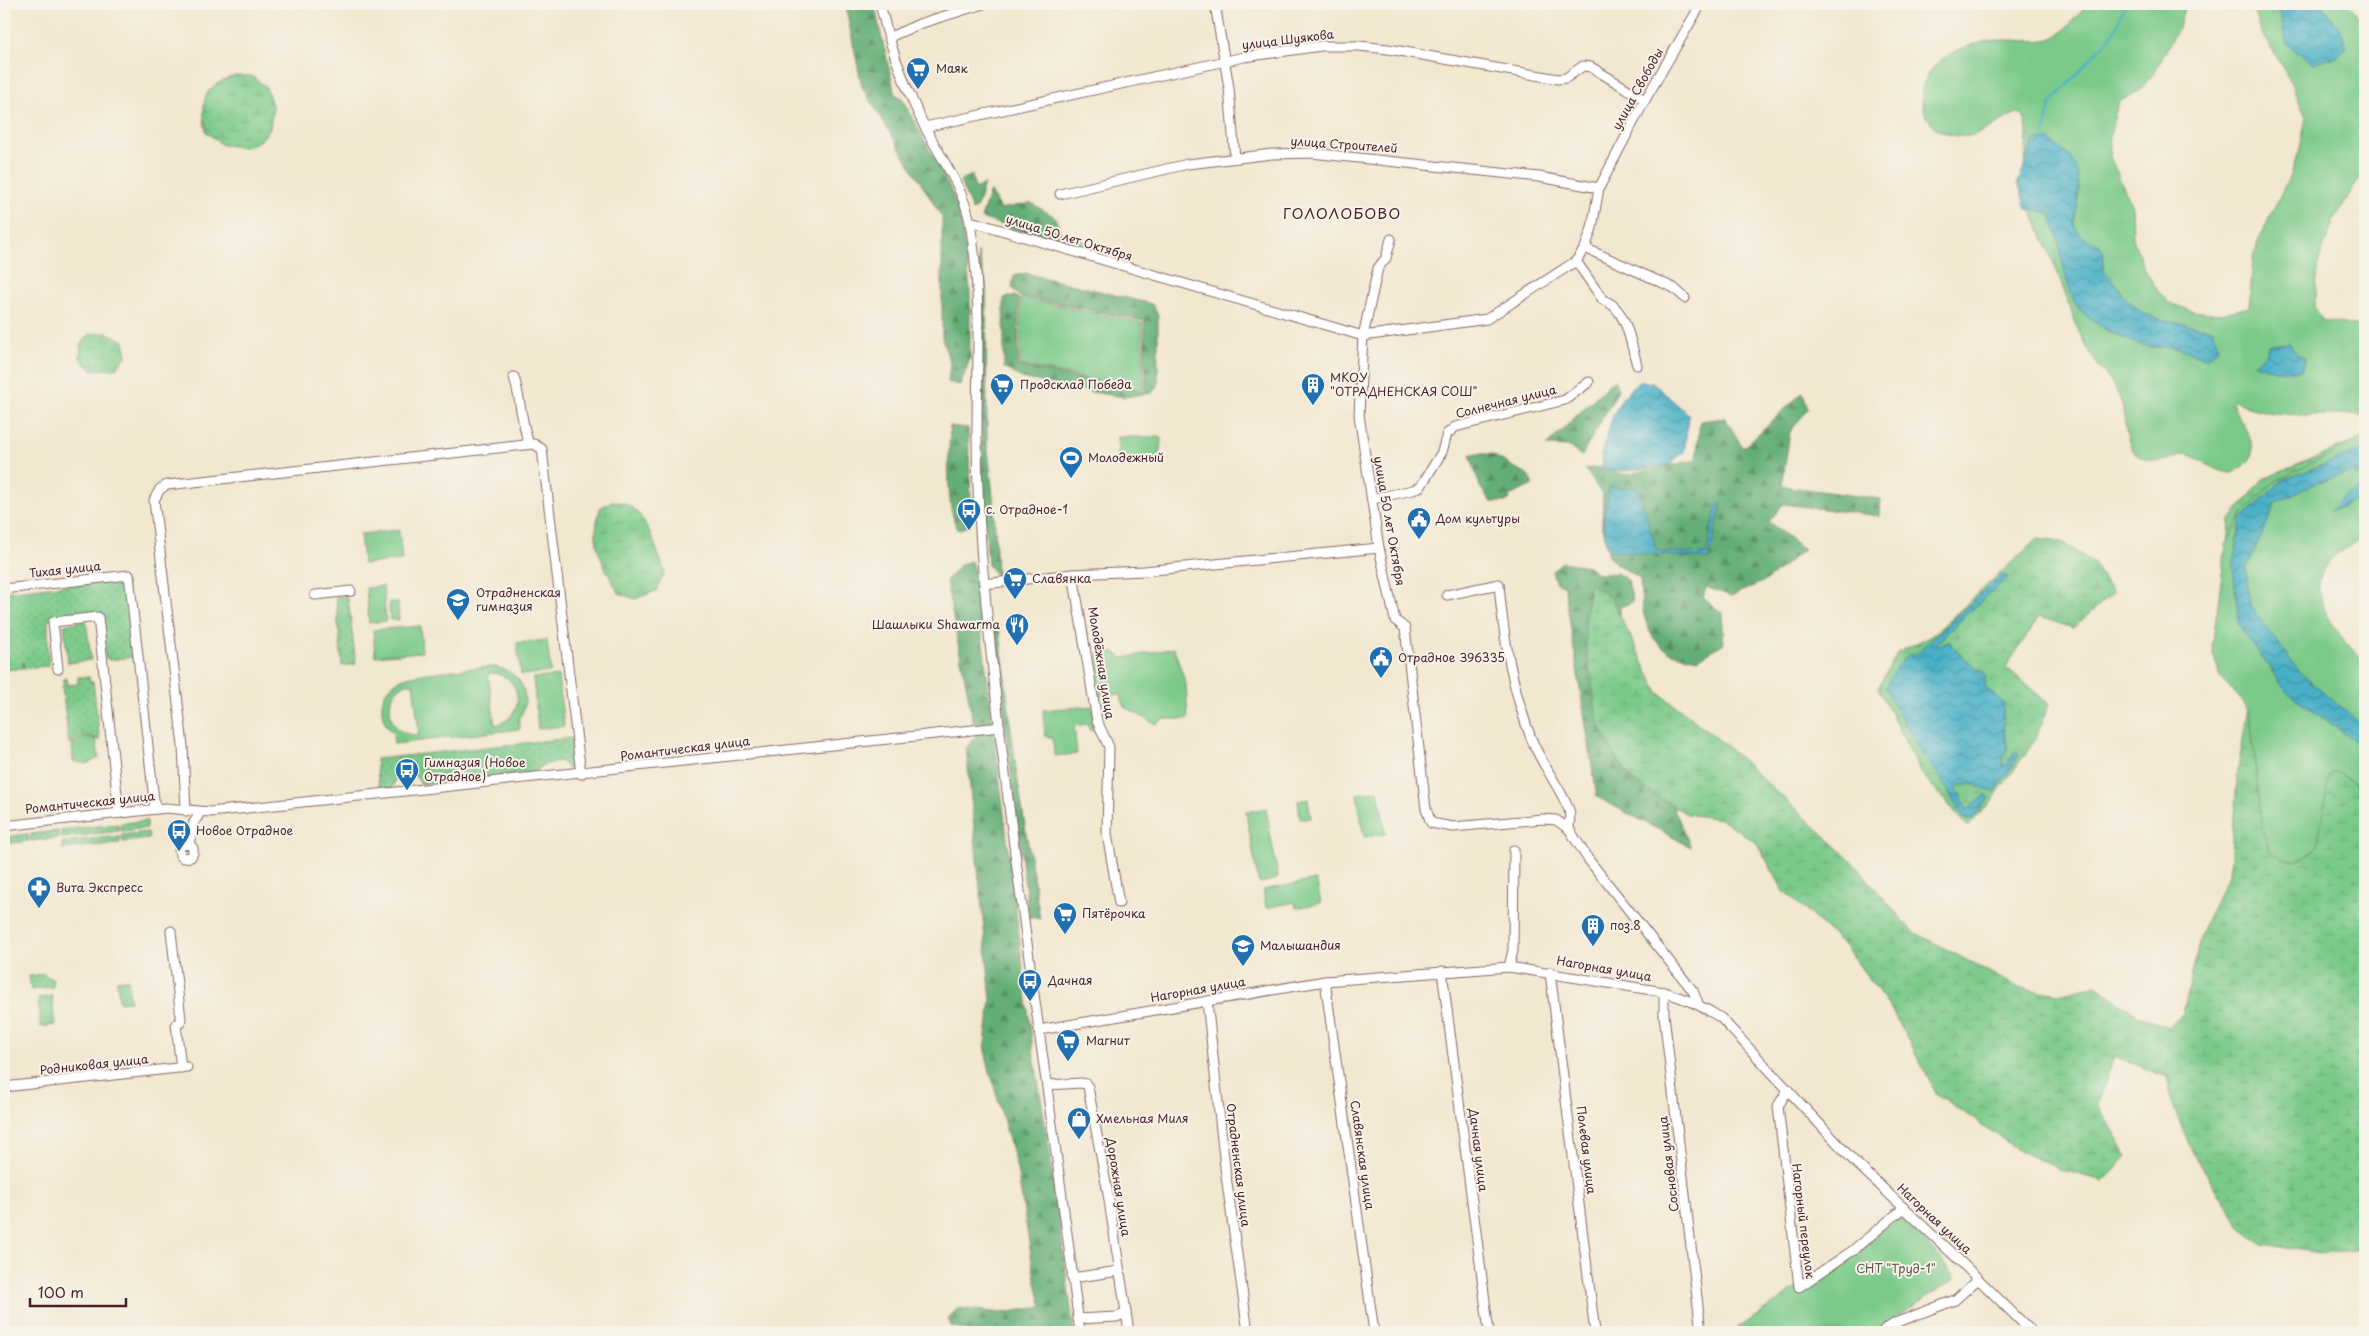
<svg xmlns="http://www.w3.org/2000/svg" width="2369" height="1336" font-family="'Playpen Sans',sans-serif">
  <defs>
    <pattern id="grass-dots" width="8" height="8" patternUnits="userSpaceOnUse" patternTransform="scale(1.25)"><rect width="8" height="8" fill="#7bca8a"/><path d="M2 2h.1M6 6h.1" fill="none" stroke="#6cad77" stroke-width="1.8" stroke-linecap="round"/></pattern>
    <pattern id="forest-firs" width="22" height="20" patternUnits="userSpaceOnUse" patternTransform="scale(1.25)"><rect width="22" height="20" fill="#64ae76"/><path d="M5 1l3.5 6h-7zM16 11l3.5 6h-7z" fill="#548d61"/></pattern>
    <pattern id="wetland-marsh" width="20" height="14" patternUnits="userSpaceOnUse" patternTransform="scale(1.25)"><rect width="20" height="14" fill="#7bca8a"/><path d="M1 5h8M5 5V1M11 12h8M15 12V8" fill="none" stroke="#6cad77"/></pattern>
    <pattern id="water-waves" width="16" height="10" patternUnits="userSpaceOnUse" patternTransform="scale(1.25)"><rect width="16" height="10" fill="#48b1c7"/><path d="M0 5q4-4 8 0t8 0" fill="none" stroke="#3e8fa2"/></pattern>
  </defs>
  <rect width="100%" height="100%" fill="#f7f3e8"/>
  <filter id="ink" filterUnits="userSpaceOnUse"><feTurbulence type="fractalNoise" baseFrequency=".02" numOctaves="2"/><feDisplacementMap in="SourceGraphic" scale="10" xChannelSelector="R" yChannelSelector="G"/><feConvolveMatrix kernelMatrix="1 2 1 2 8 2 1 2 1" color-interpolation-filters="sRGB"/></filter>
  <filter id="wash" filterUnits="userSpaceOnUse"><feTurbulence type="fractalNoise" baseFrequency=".0096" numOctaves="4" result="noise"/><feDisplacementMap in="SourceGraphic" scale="20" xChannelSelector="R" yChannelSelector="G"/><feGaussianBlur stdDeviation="1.12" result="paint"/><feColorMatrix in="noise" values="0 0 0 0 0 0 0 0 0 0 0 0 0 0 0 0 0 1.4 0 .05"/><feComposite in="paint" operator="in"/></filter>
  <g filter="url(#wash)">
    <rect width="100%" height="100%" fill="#f2e7cf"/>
    <g fill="url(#grass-dots)" stroke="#62745a">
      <path d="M123,579L126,582L133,657L109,660L105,657L100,615L48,620V666L24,668L23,662V668L5,670L4,592Z"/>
      <path d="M343,596L348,599L356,664L342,666L336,597Z"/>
      <path d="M86,620L91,660L68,663L64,625Z"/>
      <path d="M78,677H89L90,682H93L100,741C88,733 78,735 69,744L62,686L64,685V679L67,678L68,685L78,684Z"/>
      <path d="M571,738L574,763L569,770L561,761L543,765L535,772L421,785L416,776L396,778L392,789L379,788L376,759Z"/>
      <path d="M147,821V828L121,831V823Z"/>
      <path d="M118,824L119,831L62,838L61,830Z"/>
      <path d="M58,831L59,838L31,841V834Z"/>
      <path d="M148,832L149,839L123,842L122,835Z"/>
      <path d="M28,834L29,841L4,844V837Z"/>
      <path d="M120,836V843L63,849L62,842Z"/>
    </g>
    <g fill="url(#forest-firs)" stroke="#576650">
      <path d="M845,4H874L895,94L902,98L948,184L959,210L968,267L970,294V359L960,385L948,382L950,363L942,338V217L862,87Z"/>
      <path d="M972,175L975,189L984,184L977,207L972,210L960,181Z"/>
      <path d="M990,191L1000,209L1031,203L1055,217L1062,236L1085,240L1091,254L981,218Z"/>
      <path d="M978,252L986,284L987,441L994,505L997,576L988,565L982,472Z"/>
      <path d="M1025,273L1152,304L1158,315V384L1152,393L1124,397L1085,391L1022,378L1004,368V298L1015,296L1019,299L1018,366L1146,392L1144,321L1019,296L1012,288L1014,276Z"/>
      <path d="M1614,379L1618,390L1582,456L1569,447L1546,446Z"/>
      <path d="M1803,392L1808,409L1790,432L1782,486L1881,499L1880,516L1783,504L1769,522L1804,549L1767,580L1731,596L1706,587L1703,598L1722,613L1724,643L1698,659C1689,657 1676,655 1668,651C1643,637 1641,603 1640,578L1616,564L1609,556L1602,527L1603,496L1585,469L1601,467L1625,475L1696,460L1700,421L1725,418L1743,448Z"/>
      <path d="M950,426L968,428L971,502L970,525L958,530C945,507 949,454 950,426Z"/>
      <path d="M1470,454H1491L1529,476L1533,485L1509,496L1510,499L1505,502H1491L1480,487Z"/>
      <path d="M971,561L974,571L1033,1049L1051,1160L1074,1332H973L951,1326L948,1318L958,1308L1001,1313L1042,1307L1035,1279L1017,1169L987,1061L985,1042L991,1000L966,748L976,737L946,581L961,564Z"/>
      <path d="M1562,562L1588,566L1599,574L1617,573L1628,580L1633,602L1620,607L1621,640L1615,677L1691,847L1597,797L1564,585L1556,583L1552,571Z"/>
      <path d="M999,625L1016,769L1040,919L1029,917L993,630Z"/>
    </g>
    <g fill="url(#wetland-marsh)" stroke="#62745a">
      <path d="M235,76H252L266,87L273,108L270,128L261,140L244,147L222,145L206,132C201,100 201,87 235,76Z"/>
      <path d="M107,333L124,341L127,355L116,369L92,370L80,359L81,344L90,334Z"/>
      <path d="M2365,437L2283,480L2329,756L2365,794V1249L2320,1253L2263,1244L2243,1231L2192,1151L2175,1111L2167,1077L2114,1056L2098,1105L2127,1157L2104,1181L2062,1170L2020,1151L1937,1094L1890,1007L1844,945L1783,890L1757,843L1721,819L1687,814L1633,781L1614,754L1598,722L1586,645L1585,618L1590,584L1611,598L1658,692L1728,747L1850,859L1912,931L2019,988L2059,994L2096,985L2137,1015L2167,1027L2183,1013L2203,926L2229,875L2238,770L2252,683L2224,600L2230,520L2263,479Z"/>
      <path d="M612,501C617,502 624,502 628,505C648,516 657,552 665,572L656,591L635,599L619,593C609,576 595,552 596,531C596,523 599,515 600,508Z"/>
      <path d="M2037,539L2062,542L2093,563L2113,593L2073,628L2039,617L2006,667L2049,704L2035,740L1994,798L1968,827L1921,773L1878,688L1897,653L1934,634Z"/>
    </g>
    <g fill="#7bca8a" stroke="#62745a" fill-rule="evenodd">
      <path d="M2089,4H2185L2180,25L2154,73L2139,91L2120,101L2116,110L2110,136V157L2132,206L2133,238L2143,267L2158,291L2169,303L2192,311L2220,314L2249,307L2253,260L2259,239L2290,175L2300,149L2306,117L2286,72L2261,31L2252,4H2349L2365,25V168L2333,222L2319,261L2314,306L2322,320L2365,328V416C2349,412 2335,416 2319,415C2292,415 2258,415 2235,400L2232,401C2235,420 2267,447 2244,466C2222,484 2204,457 2185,454C2180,454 2175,458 2171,459C2158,463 2141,462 2133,450C2122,433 2127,410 2117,392C2110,379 2099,368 2091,355C2076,331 2068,300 2058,274C2048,247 2034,221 2026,194C2018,169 2034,139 2023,115L2017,113C1988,126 1973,146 1941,131C1928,124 1924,113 1922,100C1920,90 1923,84 1928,75C1941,53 1972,42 1997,40C2014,39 2033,43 2050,39C2066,34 2076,14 2089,4Z"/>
      <path d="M1021,298L1142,323L1144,390L1020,365Z"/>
      <path d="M2365,436V536C2352,545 2334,553 2325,567C2304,599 2345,642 2365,663V790L2339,773L2333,772L2329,777L2317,846L2305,857L2296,861L2286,860L2271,852L2262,829L2250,715L2245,704L2220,677L2212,648L2226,545L2243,513L2273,483Z"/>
      <path d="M1117,437H1161V462L1118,463Z"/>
      <path d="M399,530L402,560L363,564L360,534Z"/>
      <path d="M383,586L386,621L369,623L366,588Z"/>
      <path d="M389,602H398L399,620H390Z"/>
      <path d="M420,626L422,652L375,656L373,630Z"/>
      <path d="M547,640L551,672L521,675L517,643Z"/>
      <path d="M1174,648L1186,684L1188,719H1164L1155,724L1125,707L1120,694L1099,696L1093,679L1090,655L1113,651L1123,658Z"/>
      <path d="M493,667C521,669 535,699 517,721H519L520,729L394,744L393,736L396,735C386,728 381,717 382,705C383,693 391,683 402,679C418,672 474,668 493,667ZM493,673C525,677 525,719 495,725L488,674ZM413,683L419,734C385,741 378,686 413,683Z"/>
      <path d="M558,676L564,726L538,729L533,678Z"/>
      <path d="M1092,706L1095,730L1090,731L1088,724L1074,726L1077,754L1054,756L1053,738L1045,736L1043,710Z"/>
      <path d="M84,737L96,739L99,758L86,764L73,761L72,743Z"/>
      <path d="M1378,790L1386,834L1364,837L1357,794Z"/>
      <path d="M1308,799L1311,818L1300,819L1298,801Z"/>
      <path d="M1266,808L1278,877L1277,879L1260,883L1258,881L1246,812Z"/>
      <path d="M1316,880L1321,903L1296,908L1295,902L1266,908L1263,890Z"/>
      <path d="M44,974L53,980V987L31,990L29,976Z"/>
      <path d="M128,979L130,1001L119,1002L117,980Z"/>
      <path d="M52,996L55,1025L41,1027L38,998Z"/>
      <path d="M1904,1214L1956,1278L1874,1332H1733Z"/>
    </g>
    <g fill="url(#water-waves)" stroke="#496879">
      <path d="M2277,4H2321L2342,32L2346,49L2336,57L2313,63L2287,44Z"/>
      <path d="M2034,140H2050C2057,147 2069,154 2073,162C2083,178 2078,207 2074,224L2082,237L2099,244L2104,253L2103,272L2113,279L2123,296L2143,313L2165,321L2213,329L2218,348L2206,359C2197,355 2187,350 2178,348C2169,346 2160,348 2151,347C2129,344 2084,322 2074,301C2062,275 2062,242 2050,213L2026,209L2018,182Z"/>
      <path d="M2289,343L2296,353L2305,358L2302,370L2283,372L2254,364L2264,356L2269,345Z"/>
      <path d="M1641,381L1653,383L1689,415L1684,452L1669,465L1627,471L1604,470L1601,455L1612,418L1621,400L1632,387Z"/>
      <path d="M2365,449V475L2348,473L2314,484L2276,503L2246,570L2250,605L2298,670L2365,727V748L2286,691L2239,625L2233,567L2241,519L2283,480Z"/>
      <path d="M2365,485V497L2329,512L2341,499Z"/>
      <path d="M1609,487L1638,488L1657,551L1706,554L1717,504L1722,502L1709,559L1608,550L1603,521Z"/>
      <path d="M2002,575L2009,577L1989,593L1936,644L1940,646L1950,641L1958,653L1986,675L1985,687L2003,702L2004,731L2008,749L2003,756V766L2006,765L2015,752L2019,755L1995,792L1971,784L1956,787L1967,809L1986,795L1989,798L1972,819L1964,818L1939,776L1919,750L1885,688C1893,676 1900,653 1917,654L1927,643Z"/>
    </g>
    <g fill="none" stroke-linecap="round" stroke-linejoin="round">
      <path stroke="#48b1c7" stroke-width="2" d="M2043,140L2050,104L2114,33L2125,4"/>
    </g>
  </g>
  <g filter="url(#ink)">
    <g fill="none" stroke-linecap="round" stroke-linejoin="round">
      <g stroke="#856564" stroke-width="11">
        <g id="minor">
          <path d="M880,4C888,40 902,79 918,113C934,149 963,184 970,223C982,293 977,364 977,434C977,491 980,547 986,604C1010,847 1049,1089 1080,1332"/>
          <path d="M1215,4L1229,88L1235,158"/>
          <path d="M890,37L919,24L983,4"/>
          <path d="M925,127L1244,57L1321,46H1359L1388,49L1558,79L1566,78L1583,66L1591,67L1645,100"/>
          <path d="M1060,194L1188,164L1272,154L1311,153L1539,177L1599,188"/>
          <path d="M970,221L1363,336L1487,319L1576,261L1585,248L1592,228L1599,188L1645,100L1701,4"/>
          <path d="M1391,239L1386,258L1378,268L1363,336L1359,415L1379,548L1395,620L1405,628L1426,809L1431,823L1453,827L1542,819L1556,820L1569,829L1588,859L1693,991L1698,1003"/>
          <path d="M1585,248L1674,288L1685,298"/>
          <path d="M1576,261L1603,300C1626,306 1631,344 1637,365"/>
          <path d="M514,377C521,400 521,422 529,444"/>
          <path d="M1372,499L1413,490L1421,486L1442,452L1447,434L1455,427L1565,400L1589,382"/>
          <path d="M1073,574L1097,721L1109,747L1107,834L1119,903"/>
          <path d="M984,584L1073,574L1144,571L1379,548"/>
          <path d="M4,589L129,575L155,809"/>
          <path d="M315,595L351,591"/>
          <path d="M1447,595L1499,584C1503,635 1513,691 1531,738C1541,764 1559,785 1569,810C1571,815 1569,823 1569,829"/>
          <path d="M58,669L53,622L98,617L119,813"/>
          <path d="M186,811L183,746L154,500L160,489L167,485L534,444L542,449L581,774"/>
          <path d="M4,826L166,808L210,812L1000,727"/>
          <path d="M189,844L193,848V853L191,857L183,858C178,854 178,850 182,845L189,844L194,822L201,812"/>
          <path d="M171,931L181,1019L180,1023L176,1024L181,1068"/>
          <path d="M1509,967L1513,950L1514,850"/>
          <path d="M1442,971L1489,1332"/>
          <path d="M1550,972L1595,1332"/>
          <path d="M1325,981L1374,1332"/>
          <path d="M1664,992V1015L1701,1332"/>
          <path d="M1207,1001L1226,1176L1248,1332"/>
          <path d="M1039,1030L1325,981L1509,967L1664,992C1686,999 1701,1005 1721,1018L1852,1159L1962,1263L2032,1332"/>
          <path d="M1048,1085L1081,1083L1086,1084L1088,1087L1108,1194L1129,1332"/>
          <path d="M4,1087L187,1067"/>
          <path d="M1788,1090L1778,1106L1799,1287L1852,1251L1904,1208"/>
          <path d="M1072,1278L1119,1271"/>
          <path d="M1078,1319L1117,1317L1126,1313"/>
          <path d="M1882,1332L1895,1323L1955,1300L1978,1279"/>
        </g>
      </g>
      <use href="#minor" stroke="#fff" stroke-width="9"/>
    </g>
  </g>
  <defs>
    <g id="supermarket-pin" transform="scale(1.25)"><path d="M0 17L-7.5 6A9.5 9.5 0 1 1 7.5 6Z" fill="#1f6fb2" stroke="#f7f3e8"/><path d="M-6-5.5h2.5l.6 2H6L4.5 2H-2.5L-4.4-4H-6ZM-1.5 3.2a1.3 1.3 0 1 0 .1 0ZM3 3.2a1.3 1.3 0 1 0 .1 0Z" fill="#fff"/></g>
    <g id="building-pin" transform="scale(1.25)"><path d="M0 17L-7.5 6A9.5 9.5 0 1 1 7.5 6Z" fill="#1f6fb2" stroke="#f7f3e8"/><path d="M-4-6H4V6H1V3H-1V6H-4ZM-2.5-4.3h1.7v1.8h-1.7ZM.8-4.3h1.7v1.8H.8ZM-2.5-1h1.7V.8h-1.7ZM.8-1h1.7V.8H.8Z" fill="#fff"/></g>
    <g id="stadium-pin" transform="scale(1.25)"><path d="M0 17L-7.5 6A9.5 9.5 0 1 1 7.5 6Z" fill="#1f6fb2" stroke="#f7f3e8"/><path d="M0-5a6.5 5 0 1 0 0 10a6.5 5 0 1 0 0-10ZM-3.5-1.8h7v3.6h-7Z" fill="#fff"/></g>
    <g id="bus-pin" transform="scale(1.25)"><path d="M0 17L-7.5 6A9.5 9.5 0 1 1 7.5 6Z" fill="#1f6fb2" stroke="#f7f3e8"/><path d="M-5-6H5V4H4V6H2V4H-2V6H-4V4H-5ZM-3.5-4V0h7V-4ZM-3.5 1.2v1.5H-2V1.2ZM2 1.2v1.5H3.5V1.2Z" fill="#fff"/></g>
    <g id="civic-pin" transform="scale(1.25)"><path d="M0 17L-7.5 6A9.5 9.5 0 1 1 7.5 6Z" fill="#1f6fb2" stroke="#f7f3e8"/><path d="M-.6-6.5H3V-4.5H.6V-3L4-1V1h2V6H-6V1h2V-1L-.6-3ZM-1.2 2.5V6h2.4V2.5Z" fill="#fff"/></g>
    <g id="school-pin" transform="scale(1.25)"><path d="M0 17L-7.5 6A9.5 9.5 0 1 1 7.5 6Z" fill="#1f6fb2" stroke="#f7f3e8"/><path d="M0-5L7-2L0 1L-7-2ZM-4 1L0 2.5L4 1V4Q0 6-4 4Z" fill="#fff"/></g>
    <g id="restaurant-pin" transform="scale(1.25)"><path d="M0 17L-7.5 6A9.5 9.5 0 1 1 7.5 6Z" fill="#1f6fb2" stroke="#f7f3e8"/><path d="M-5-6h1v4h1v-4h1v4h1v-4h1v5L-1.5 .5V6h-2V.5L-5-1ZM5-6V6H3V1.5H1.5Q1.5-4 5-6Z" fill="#fff"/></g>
    <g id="pharmacy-pin" transform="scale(1.25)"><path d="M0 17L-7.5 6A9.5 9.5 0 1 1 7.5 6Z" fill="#1f6fb2" stroke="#f7f3e8"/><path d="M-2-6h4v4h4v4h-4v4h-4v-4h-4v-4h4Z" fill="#fff"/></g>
    <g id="shop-pin" transform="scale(1.25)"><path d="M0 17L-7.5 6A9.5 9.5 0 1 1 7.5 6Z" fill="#1f6fb2" stroke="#f7f3e8"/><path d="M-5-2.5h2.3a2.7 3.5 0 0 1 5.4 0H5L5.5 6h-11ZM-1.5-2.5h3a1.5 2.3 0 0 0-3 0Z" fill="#fff"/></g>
  </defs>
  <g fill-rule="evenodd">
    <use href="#supermarket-pin" x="918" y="69"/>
    <use href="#supermarket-pin" x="1002" y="385"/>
    <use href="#building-pin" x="1313" y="385"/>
    <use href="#stadium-pin" x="1071" y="458"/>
    <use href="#bus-pin" x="969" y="510"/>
    <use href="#civic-pin" x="1419" y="519"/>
    <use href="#supermarket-pin" x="1015" y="579"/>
    <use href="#school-pin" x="458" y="600"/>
    <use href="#restaurant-pin" x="1017" y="625"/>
    <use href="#civic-pin" x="1381" y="658"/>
    <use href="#bus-pin" x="407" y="770"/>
    <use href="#bus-pin" x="179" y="831"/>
    <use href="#pharmacy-pin" x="39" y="888"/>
    <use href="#supermarket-pin" x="1065" y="914"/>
    <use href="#building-pin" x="1593" y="926"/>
    <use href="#school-pin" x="1243" y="946"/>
    <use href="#bus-pin" x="1030" y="981"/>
    <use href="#supermarket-pin" x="1068" y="1041"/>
    <use href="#shop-pin" x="1079" y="1119"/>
  </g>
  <g text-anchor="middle" stroke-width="4" stroke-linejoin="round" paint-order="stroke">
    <g font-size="12" fill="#4a1f2b" stroke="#f7f3e8">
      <text transform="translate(1288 40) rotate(-7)" y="4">улица Шуякова</text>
      <text transform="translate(1638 89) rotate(-61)" y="4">улица Свободы</text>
      <text transform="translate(1344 145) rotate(4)" y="4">улица Строителей</text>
      <text transform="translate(1069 238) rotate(17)" y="4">улица 50 лет Октября</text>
      <text transform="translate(1506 402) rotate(-14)" y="4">Солнечная улица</text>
      <text transform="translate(1389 521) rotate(80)" y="4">улица 50 лет Октября</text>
      <text transform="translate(65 570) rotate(-6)" y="4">Тихая улица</text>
      <text transform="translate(1101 663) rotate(81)" y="4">Молодёжная улица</text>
      <text transform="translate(685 749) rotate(-7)" y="4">Романтическая улица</text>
      <text transform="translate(90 803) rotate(-6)" y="4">Романтическая улица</text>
      <text transform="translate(1604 969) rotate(10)" y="4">Нагорная улица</text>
      <text transform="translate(1198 990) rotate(-10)" y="4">Нагорная улица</text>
      <text transform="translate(94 1065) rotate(-6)" y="4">Родниковая улица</text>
      <text transform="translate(1478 1150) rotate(83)" y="4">Дачная улица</text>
      <text transform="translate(1586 1150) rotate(83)" y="4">Полевая улица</text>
      <text transform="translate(1362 1155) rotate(82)" y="4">Славянская улица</text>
      <text transform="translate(1669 1164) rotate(-97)" y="4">Сосновая улица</text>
      <text transform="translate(1238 1165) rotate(83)" y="4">Отрадненская улица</text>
      <text transform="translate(1118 1187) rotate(81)" y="4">Дорожная улица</text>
      <text transform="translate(1934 1219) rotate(43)" y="4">Нагорная улица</text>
      <text transform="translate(1803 1221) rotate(83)" y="4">Нагорный переулок</text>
    </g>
    <g font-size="12" fill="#4a1f2b" stroke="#f7f3e8" text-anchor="start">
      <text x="936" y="73">Маяк</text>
      <text x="1330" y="382">МКОУ<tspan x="1330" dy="14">"ОТРАДНЕНСКАЯ СОШ"</tspan></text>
      <text x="1020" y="389">Продсклад Победа</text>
      <text x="1088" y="462">Молодежный</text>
      <text x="986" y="514">с. Отрадное-1</text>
      <text x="1436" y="523">Дом культуры</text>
      <text x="1032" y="583">Славянка</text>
      <text x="476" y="597">Отрадненская<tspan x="476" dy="14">гимназия</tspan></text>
      <text x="1000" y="629" text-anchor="end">Шашлыки Shawarma</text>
      <text x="1398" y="662">Отрадное 396335</text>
      <text x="424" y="767">Гимназия (Новое<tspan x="424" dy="14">Отрадное)</tspan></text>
      <text x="196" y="835">Новое Отрадное</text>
      <text x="56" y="892">Вита Экспресс</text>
      <text x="1082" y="918">Пятёрочка</text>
      <text x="1610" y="930">поз.8</text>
      <text x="1260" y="950">Малышандия</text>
      <text x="1048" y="985">Дачная</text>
      <text x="1086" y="1045">Магнит</text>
      <text x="1096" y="1123">Хмельная Миля</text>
    </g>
    <g font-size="12" fill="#595248" stroke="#f7f3e8">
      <text x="1896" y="1273">СНТ "Труд-1"</text>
    </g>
    <g font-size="15" letter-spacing="1" fill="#4a1f2b" stroke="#f7f3e8">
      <text x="1342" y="219">ГОЛОЛОБОВО</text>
    </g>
  </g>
  <rect width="2369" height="1336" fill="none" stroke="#f7f3e8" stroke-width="20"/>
  <path d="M30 1298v8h96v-8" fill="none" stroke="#4a1f2b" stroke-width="2.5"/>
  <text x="38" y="1298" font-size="15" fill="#4a1f2b" stroke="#f7f3e8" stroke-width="4" paint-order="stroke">100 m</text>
</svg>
